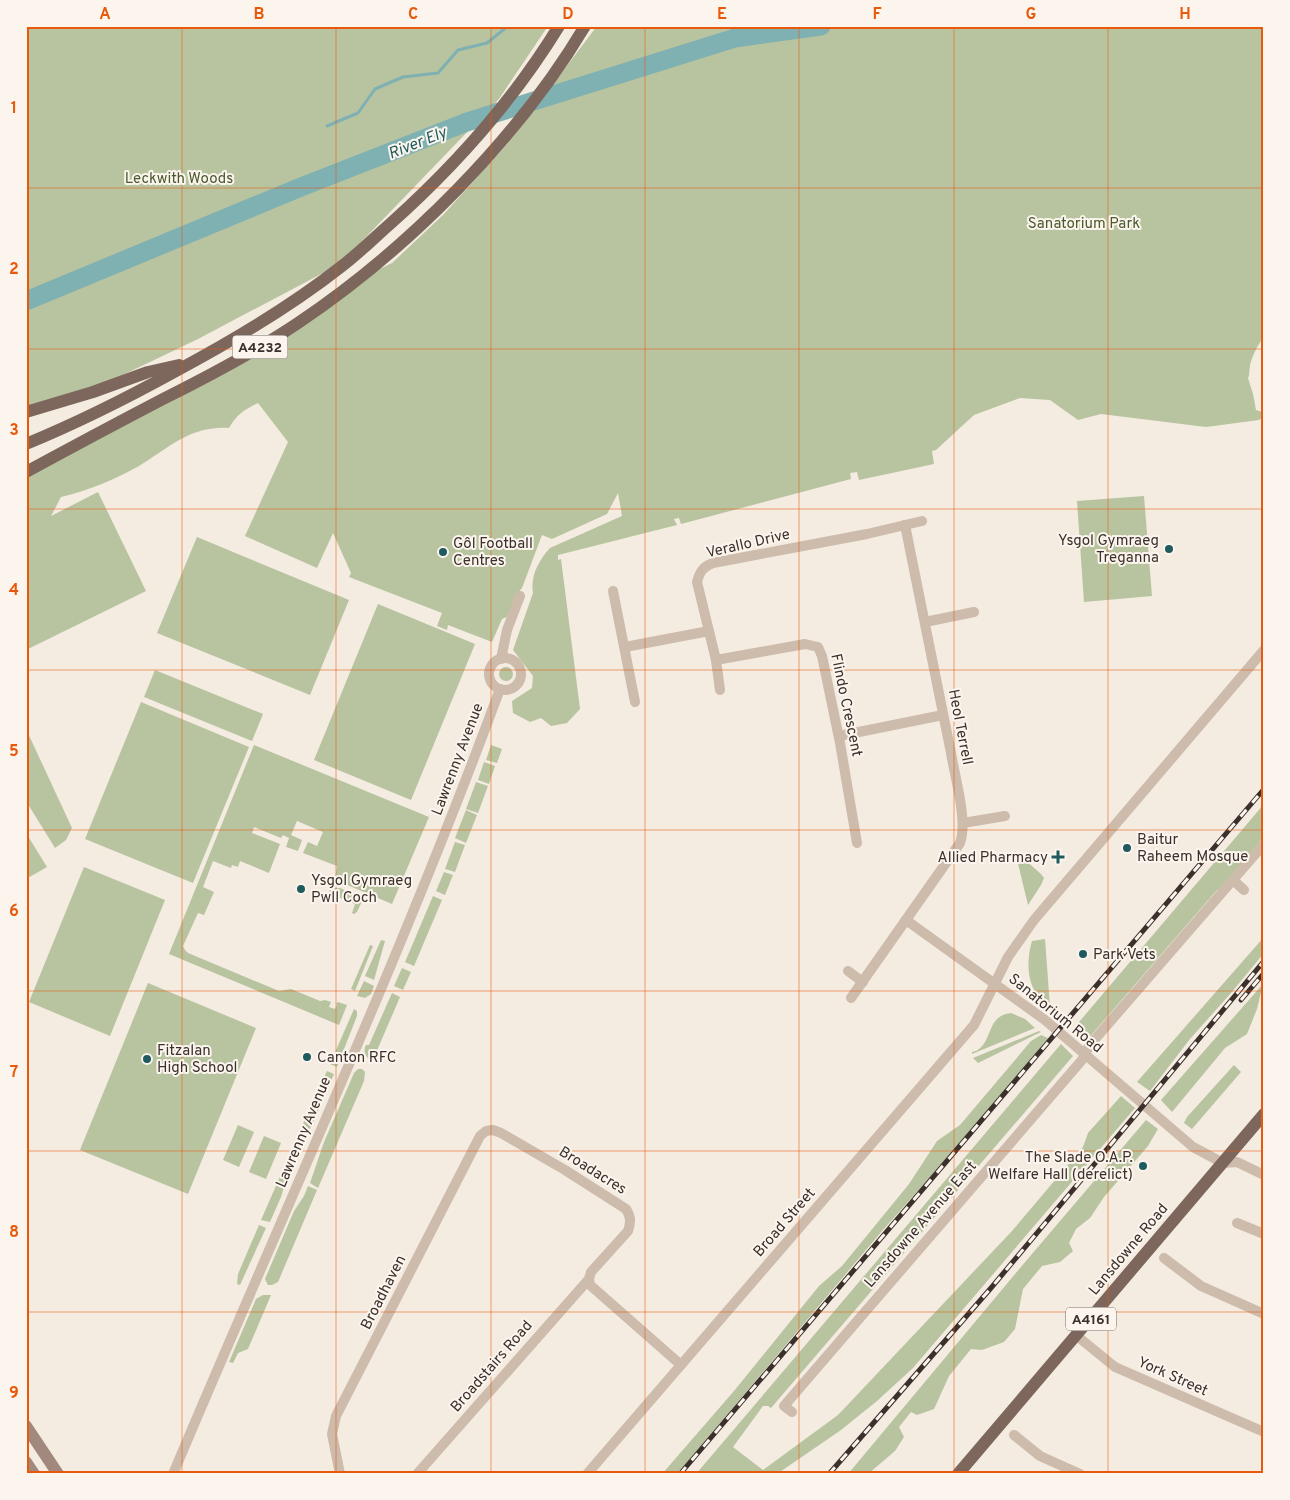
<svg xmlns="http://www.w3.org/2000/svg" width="1290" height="1500" font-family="Overpass,sans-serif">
  <rect width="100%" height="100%" fill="#f4ebe1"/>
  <g fill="#b8c4a0">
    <path d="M26,26H548L499,99L340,264L198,339L83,394L26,407Z"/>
    <path d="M597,26H1264V338C1259,341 1251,359 1250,366C1249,371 1250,374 1248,378L1253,394L1256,410L1262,412L1264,417L1259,420L1206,427L1101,414L1078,420L1050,400L1020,398L974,415L936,450L932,451L934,464L859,480L857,472L850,473L851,479L681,524L679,518L674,519L677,525L558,555V560L561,559L580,709L567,723L551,726L541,718L530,722L513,713L512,701L532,688L533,676L513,650L533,593C530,576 539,560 550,548L622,516L618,493L607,514L552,539L542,535L522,588L517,594L507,617L502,619L492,642L448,625L447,630L437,626L442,613L349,577L351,573L333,533L317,568L245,536L288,442L258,403C245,409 236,415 229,428C189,426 171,447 139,466C116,479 87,491 61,497L51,516L98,492L146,591L26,650V475L233,363L361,278L392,263L443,215L510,141Z"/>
    <path d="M1144,496L1152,596L1084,602L1077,501Z"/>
    <path d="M197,537L349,600L310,695L157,633Z"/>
    <path d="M378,604L475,644L411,800L314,760Z"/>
    <circle cx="506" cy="674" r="7"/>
    <path d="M155,670L263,714L252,741L144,697Z"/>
    <path d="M141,702L249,747L193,883L85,839Z"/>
    <path d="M26,729L72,828L66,840L55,848L26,801Z"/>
    <path d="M254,745L429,817L392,904L338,881L335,878L337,866L303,853L308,842L317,846L323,832L297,821L291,835L302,840L298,851L286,847L289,838L283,835L281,838L254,827L252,833L280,844L269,873L240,861L238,867L232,865L231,868L213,861L203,887L214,892L204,915L198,913L183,946L185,950L188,953L279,991L291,989L320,1001L325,1000L331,1002L329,1007L335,1009L337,1005L336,1004L338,1002L347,1005L339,1025L169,954Z"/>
    <path d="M491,745L502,749L497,763L486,760Z"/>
    <path d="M484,762L495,766L489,784L478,780Z"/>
    <path d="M476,782L488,786L478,813L466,809Z"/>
    <path d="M1264,804V836L1223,887L1217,890L1087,1040L1076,1036L1074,1032V1028Z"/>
    <path d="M466,810L477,815L466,843L455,838Z"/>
    <path d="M26,833L47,867L26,879Z"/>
    <path d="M455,842L465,845L455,872L445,869Z"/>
    <path d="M1015,851L1041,874L1044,878L1041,885L1028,905Z"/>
    <path d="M84,867L165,900L110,1036L29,1002Z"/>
    <path d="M444,872L453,875L445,895L436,891Z"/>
    <path d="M334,888H340L362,898L363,899L357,912L354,914L352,913L355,904L340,898L337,904L329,900L332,893L329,891Z"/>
    <path d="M433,896L442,900L414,966L405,962Z"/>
    <path d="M1264,937V953L1231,993L1190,1039L1150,1091L1137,1082Z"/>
    <path d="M1045,939L1050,1007C1027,993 1025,965 1032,941Z"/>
    <path d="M381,940L385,941L374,980L365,976Z"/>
    <path d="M370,945L373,946L355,991L351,989Z"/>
    <path d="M402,968L411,972L403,990L394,986Z"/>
    <path d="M364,981L374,986L371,994L365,998L357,996Z"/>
    <path d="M148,983L256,1028L188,1194L80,1150Z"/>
    <path d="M1263,984L1257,1009L1247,1034L1225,1048L1172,1112L1161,1100Z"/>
    <path d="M392,993L400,997L372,1062C367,1057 362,1053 366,1045H369Z"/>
    <path d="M354,1009L357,1011V1016L337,1067L330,1064Z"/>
    <path d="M1011,1013L1025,1019L1035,1028L972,1054V1052C974,1051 977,1051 979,1049C993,1038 987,1016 1011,1013Z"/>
    <path d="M1039,1031L1041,1032L978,1063L973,1058Z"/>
    <path d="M1041,1035L1048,1038L967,1136L882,1231L677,1474H662L734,1391L819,1286L842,1266L909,1184L937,1141L960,1125L1031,1041Z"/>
    <path d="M1061,1044L1073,1056L771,1408L768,1406H763L733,1447L763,1470L838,1415L1012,1231L1083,1147L1088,1133L1121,1096L1135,1108L913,1368L877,1401L841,1430L777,1474H696Z"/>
    <path d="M1234,1065L1241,1072L1192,1129L1184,1123L1187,1117Z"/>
    <path d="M358,1069H362L365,1072L364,1081L318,1188L310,1183L324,1142L354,1073Z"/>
    <path d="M327,1071L334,1074L310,1129L302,1126Z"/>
    <path d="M1146,1120L1158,1129L1148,1146L1104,1197L1090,1218L1076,1229L1069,1243L1073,1251L1060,1262L1042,1266L1023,1289L1015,1329L1004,1342L982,1350L971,1349L949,1376L934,1409L917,1415L911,1412L899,1427L904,1437L895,1451L868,1474H848L1026,1261Z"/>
    <path d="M238,1125L254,1132L239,1167L223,1160Z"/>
    <path d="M264,1136L281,1143L266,1179L249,1172Z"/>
    <path d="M297,1138L305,1142L290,1167L281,1197L270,1222L261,1220Z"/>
    <path d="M308,1186L317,1190L278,1282L272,1285H268L265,1279L294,1211L304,1196Z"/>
    <path d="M259,1225L266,1228L240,1285L237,1284L238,1274Z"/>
    <path d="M263,1295H271L248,1349L238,1353L233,1363L229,1362L256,1299Z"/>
  </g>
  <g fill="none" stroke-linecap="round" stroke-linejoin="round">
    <path stroke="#7fb0b2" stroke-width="3" d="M327,126L358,113L375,89L403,77L438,73L458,50L487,43L508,26"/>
    <path stroke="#7fb0b2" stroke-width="19" d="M26,301L301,187L467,122L735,38L821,26"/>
    <g stroke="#cdbbac" stroke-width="10">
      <path d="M613,591L635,702"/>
      <path d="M925,622L974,612"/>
      <path d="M625,647L709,631"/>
      <circle cx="505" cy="674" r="16"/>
      <path d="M501,659L507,630L520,596"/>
      <path d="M716,660L805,644L818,647L822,656L840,743L857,843"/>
      <path d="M720,690L716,660L697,582C700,571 703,567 713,563L867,534L922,521"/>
      <path d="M839,736L943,715"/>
      <path d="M963,823L1005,816"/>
      <path d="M1233,880L1244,890"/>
      <path d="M906,920L1045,1020L1193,1147L1223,1163L1237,1162L1264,1175"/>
      <path d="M848,971L863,982"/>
      <path d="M851,998L960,843C968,821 955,778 951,753C936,677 921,601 905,525"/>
      <path d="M1237,1223L1264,1234"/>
      <path d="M1164,1258L1201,1286L1264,1314"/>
      <path d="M1077,1336L1115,1367L1264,1432"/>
      <path d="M792,1412L784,1406L1082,1060L1089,1046L1264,844"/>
      <path d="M1014,1435L1040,1456L1080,1474"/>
      <path d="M173,1474C283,1213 402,955 500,689"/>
      <path d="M340,1474L332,1434L336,1416L480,1136L486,1131L493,1130L501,1133L565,1170L626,1209C631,1217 631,1222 628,1231L591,1272L589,1279L590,1285L681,1365"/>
      <path d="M417,1474L589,1279"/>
      <path d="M587,1474L974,1025L1008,957L1034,920L1264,650"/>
    </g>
    <g stroke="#a18a7d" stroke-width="12">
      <path d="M26,1426L58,1474"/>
      <path d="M26,1462L34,1474"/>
    </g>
    <g stroke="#7d675c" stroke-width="12">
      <path d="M26,412L93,392L148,372L179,365"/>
      <path d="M26,444C77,423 127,398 176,371C234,340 290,307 342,266C359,253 374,238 390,224C455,166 513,101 559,26"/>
      <path d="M26,472C72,447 117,423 163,399C209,376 255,352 298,323C407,250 518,139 585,26"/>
      <path d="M958,1474L1264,1114"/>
    </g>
    <g stroke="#3b302b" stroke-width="5">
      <g id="rail">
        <path d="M1241,1000L1264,973"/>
        <path d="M680,1474L1264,789"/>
        <path d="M829,1474L991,1288L1264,961"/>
      </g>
    </g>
    <use href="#rail" stroke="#fbf5ee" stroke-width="3" stroke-dasharray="9" stroke-linecap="butt"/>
  </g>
  <path fill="none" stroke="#e8590c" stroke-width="1" stroke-opacity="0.55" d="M182,26V1474M336,26V1474M491,26V1474M645,26V1474M799,26V1474M954,26V1474M1108,26V1474M26,188H1264M26,349H1264M26,509H1264M26,670H1264M26,830H1264M26,991H1264M26,1151H1264M26,1312H1264"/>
  <g fill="#1f5a5e" stroke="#fbf5ee" stroke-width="2">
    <circle cx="1169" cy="549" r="5"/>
    <circle cx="443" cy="552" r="5"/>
    <circle cx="1127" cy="848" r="5"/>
    <path d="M1055.5 849.5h5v5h5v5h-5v5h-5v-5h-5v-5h5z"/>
    <circle cx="301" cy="889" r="5"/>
    <circle cx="1083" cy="954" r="5"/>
    <circle cx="307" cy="1057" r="5"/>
    <circle cx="147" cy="1059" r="5"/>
    <circle cx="1143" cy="1166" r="5"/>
  </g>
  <g text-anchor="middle" stroke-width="4" stroke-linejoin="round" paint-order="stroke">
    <g fill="#fbf5ee" stroke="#756b66" stroke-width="1">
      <rect x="232.5" y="335.5" width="55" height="23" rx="4"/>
      <rect x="1066" y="1307.5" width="50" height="23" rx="4"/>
    </g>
    <g font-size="14" font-weight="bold" fill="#3b302b">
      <text x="260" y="352">A4232</text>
      <text x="1091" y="1324">A4161</text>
    </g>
    <g font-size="15" fill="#4a5a2e" stroke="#fbf5ee">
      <text x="179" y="183">Leckwith Woods</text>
      <text x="1084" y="228">Sanatorium Park</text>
    </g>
    <g font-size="15" fill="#3b302b" stroke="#fbf5ee" text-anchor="start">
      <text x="1159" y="545" text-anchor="end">Ysgol Gymraeg<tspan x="1159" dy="17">Treganna</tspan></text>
      <text x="453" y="548">Gôl Football<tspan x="453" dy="17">Centres</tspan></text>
      <text x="1137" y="844">Baitur<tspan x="1137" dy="17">Raheem Mosque</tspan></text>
      <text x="1048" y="862" text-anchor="end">Allied Pharmacy</text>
      <text x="311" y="885">Ysgol Gymraeg<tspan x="311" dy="17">Pwll Coch</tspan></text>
      <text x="1093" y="959">Park Vets</text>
      <text x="157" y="1055">Fitzalan<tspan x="157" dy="17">High School</tspan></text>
      <text x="317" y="1062">Canton RFC</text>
      <text x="1133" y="1162" text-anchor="end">The Slade O.A.P.<tspan x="1133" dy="17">Welfare Hall (derelict)</tspan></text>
    </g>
    <g font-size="15" fill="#3b302b" stroke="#fbf5ee">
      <text transform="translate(748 543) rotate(-13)" y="5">Verallo Drive</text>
      <text transform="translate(847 705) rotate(78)" y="5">Flindo Crescent</text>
      <text transform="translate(961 727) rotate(79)" y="5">Heol Terrell</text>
      <text transform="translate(457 759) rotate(-69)" y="5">Lawrenny Avenue</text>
      <text transform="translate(1056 1013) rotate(39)" y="5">Sanatorium Road</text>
      <text transform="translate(303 1132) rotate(-67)" y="5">Lawrenny Avenue</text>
      <text transform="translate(593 1170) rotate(32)" y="5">Broadacres</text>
      <text transform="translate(784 1222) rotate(-49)" y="5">Broad Street</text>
      <text transform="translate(920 1224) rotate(-49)" y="5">Lansdowne Avenue East</text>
      <text transform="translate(1128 1249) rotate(-50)" y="5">Lansdowne Road</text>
      <text transform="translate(383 1292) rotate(-63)" y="5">Broadhaven</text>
      <text transform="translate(491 1366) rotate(-49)" y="5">Broadstairs Road</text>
      <text transform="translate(1173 1376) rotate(24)" y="5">York Street</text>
    </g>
    <g font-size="16" font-style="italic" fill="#1f5a5e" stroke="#fbf5ee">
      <text transform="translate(417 142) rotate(-22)" y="6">River Ely</text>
    </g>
  </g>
  <rect width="1290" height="1500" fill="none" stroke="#fbf5ee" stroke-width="55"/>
  <rect x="28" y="28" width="1234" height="1444" fill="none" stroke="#e8590c" stroke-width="2"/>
  <g font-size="16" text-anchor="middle" font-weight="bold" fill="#e8590c">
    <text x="105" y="19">A</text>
    <text x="259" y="19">B</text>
    <text x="413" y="19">C</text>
    <text x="568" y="19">D</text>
    <text x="722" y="19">E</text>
    <text x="877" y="19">F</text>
    <text x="1031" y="19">G</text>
    <text x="1185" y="19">H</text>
    <text x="14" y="113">1</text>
    <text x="14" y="274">2</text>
    <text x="14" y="435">3</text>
    <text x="14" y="595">4</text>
    <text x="14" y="756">5</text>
    <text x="14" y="916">6</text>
    <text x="14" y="1077">7</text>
    <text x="14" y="1237">8</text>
    <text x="14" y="1398">9</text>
  </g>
</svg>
